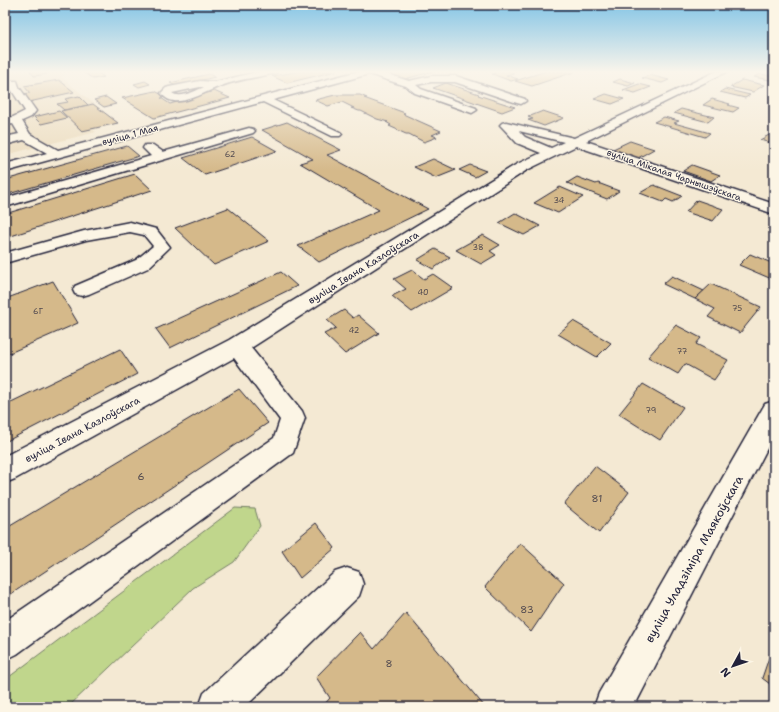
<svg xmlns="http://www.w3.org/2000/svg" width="779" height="712" font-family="'Shantell Sans',sans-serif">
  <rect width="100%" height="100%" fill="#f4e9d3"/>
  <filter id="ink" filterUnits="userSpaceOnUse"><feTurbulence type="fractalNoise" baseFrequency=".025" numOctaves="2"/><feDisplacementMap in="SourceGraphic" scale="8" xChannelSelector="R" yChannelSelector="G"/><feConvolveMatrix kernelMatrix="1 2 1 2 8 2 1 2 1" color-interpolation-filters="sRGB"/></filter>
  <g filter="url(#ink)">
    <path fill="#ebdbbd" d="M5,71H60L65,75L61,77L118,123L93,130L96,132L5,155Z"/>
    <path fill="#c0d68c" stroke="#717c64" d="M235,508L255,509L260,526L234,562L193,588L68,707H5V680Z"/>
    <g fill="#d5b98a" stroke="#22223b">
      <path d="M30,71H44L47,74L34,76Z"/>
      <path d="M82,71H96L104,77L93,79Z"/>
      <path d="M301,71H336L287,83L272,76Z"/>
      <path d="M400,71H434L405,79L390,74Z"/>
      <path d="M491,71H508L514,73L506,75L518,79L511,81L492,74L496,73Z"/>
      <path d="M546,71L574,72L532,86L515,81Z"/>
      <path d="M209,74L215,77L176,86L170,83Z"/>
      <path d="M760,74L774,76V78L770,80L754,77Z"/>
      <path d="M650,75L669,80L662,83L642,78Z"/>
      <path d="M620,79L635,83L628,86L613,82Z"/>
      <path d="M59,80L74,92L29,102L21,94L30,93L24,86Z"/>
      <path d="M742,80L764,85L753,92L730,87Z"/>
      <path d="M145,81L150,84L139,87L134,84Z"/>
      <path d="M446,83L479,94L478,95L515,107L502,112L433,88Z"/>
      <path d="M639,84L651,87L635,93L623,90Z"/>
      <path d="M725,89L750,95L745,98L720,92Z"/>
      <path d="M155,91L166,97L161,98L170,104L214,91L230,98L154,118L122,98Z"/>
      <path d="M606,94L624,99L612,104L594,99Z"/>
      <path d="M335,95H360L367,98H364L405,113L403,114L441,131L432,135L437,137L424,142L409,134H406L397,130H398L389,126L391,125L386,122H388L377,119L361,111H359L351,108H354L342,102L328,106L315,100Z"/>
      <path d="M79,96L88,105L64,110L57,104L68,102L65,99Z"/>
      <path d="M106,97L116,104L104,107L94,100Z"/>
      <path d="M712,99L730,104L728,105L739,108L733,112L703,105Z"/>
      <path d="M93,104L118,123L82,131L61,111Z"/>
      <path d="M681,109L714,117L708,122L674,113Z"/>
      <path d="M59,111L67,118L41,124L34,117Z"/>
      <path d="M543,111L564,118L544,126L528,120L533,119L528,117Z"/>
      <path d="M664,117L679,121L674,123L710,133L705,137L654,122Z"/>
      <path d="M287,122L341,150L327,155L428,209L319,262L298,246L379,210L300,163L313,159L262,130Z"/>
      <path d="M769,135L774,136V144L760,140Z"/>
      <path d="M252,137L277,151L205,175L183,158Z"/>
      <path d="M630,141L654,149L638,158L613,149Z"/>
      <path d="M127,146L139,156L5,195V180Z"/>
      <path d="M433,159L456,170L436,178L414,167Z"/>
      <path d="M470,165L486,171L475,177L459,170Z"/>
      <path d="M692,165L720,175L711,181L683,171Z"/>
      <path d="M135,174L152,190L5,238V214Z"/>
      <path d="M577,177L596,184L598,183L619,191L607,199L567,183Z"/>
      <path d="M654,185L682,196L673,202L666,199L663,202L640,193Z"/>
      <path d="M560,187L583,197L558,213L534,203Z"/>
      <path d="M697,200L723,209L713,221L686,212Z"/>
      <path d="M228,208L269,241L214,265L175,228Z"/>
      <path d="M515,213L540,226L524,235L499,223Z"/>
      <path d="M483,235L500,245L490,251L496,255L481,264L456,250Z"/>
      <path d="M435,249L450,257L433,269L417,260Z"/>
      <path d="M750,254L774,264V280L739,265Z"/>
      <path d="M412,270L424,279L433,274L453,288L412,312L392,296L406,289L394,279Z"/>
      <path d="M281,272L297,286L170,348L156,329Z"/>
      <path d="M672,276L704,291L695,299L663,284Z"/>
      <path d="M53,281L78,323L5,355V299Z"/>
      <path d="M711,284L761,307L740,333L708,317L715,309L695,299Z"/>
      <path d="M344,310L353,318L358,315L379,333L345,354L324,334L336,328L327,320Z"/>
      <path d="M573,321L611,343L597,357L558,334Z"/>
      <path d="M676,325L701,338L696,344L728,360L714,380L685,364L678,374L648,357Z"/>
      <path d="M120,349L137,374L5,442V405Z"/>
      <path d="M643,384L683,407L660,440L619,414Z"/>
      <path d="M239,389L268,423L5,598V529Z"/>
      <path d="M595,466L629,492L599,533L564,504Z"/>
      <path d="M316,523L335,548L300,578L282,551Z"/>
      <path d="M520,543L564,583L531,632L485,587Z"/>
      <path d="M406,613L485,707H322L330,698L316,677L360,632L374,649Z"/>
      <path d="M774,643V687L762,678Z"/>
    </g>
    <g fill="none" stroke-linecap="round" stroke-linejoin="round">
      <g stroke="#22223b" stroke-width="3">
        <g id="minor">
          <path d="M261,71H277L276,73C258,77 235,80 218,87C202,93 175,112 161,93L166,88L169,87L200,81L215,82ZM200,87H204C195,91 180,99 172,93Z"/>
          <path d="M359,71H378L409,81L431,76H456L525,99L526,101L521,104L517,103L455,82H431L416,85L421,89L476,108L477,110L472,113L415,93L406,86L369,74L273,100L340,132L342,134L340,136H332L263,102L5,172V164L47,153L24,140L5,145V137L19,134L13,124L5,125V119L13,117L25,111L9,86L5,87V81H17L19,87L36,111L31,117L22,121L30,134L58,150Z"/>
          <path d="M717,71H728L586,141L774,204V214L576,146L527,170L251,348L302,411L305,418L293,453L17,654L5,660V621L274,438L280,420L234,358L15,479L5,483V456L229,340L517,164L541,153L517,143L502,127L500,125L502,123L506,122L574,138ZM519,131L564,142L551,148L525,137Z"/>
          <path d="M249,128L253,129L255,131L253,133L5,207V198L151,156L143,148L145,145H153L163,152Z"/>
          <path d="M130,222L156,229L170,247L148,268L89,294L82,296L75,294L73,290L75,286L136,260L153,246L144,235L130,232L86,240L5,263V253L84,231Z"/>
          <path d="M774,401V435L634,707H594L599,693L765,404Z"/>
          <path d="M347,568L359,572L363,584L359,596L245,707H199L204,693L335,572Z"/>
        </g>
      </g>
      <use href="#minor" fill="#fcf5e5" fill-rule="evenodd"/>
    </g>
  </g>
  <linearGradient id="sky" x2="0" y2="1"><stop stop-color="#82c4e6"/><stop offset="0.42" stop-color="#faf5eb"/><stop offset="1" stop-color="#faf5eb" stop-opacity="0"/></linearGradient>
  <rect width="779" height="171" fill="url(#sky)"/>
  <g text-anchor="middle" stroke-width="3" stroke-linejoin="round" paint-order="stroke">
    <g font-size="8" fill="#4f484f">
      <text x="230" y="157">62</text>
      <text x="559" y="203">34</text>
      <text x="478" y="250">38</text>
      <text x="423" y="295">40</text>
      <text x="737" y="311">75</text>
      <text x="38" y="314">6Г</text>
      <text x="354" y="333">42</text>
      <text x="682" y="354">77</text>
      <text x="651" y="413">79</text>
    </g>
    <g font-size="9" fill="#22223b" stroke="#fcf5e5">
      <text transform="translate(130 135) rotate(-15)" y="3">вуліца 1 Мая</text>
      <text transform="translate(674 175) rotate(19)" y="3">вуліца Мікалая Чарнышэўскага</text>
    </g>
    <g font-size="10" fill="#22223b" stroke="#fcf5e5">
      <text transform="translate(363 267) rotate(-32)" y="4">вуліца Івана Казлоўскага</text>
      <text transform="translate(82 429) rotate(-28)" y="4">вуліца Івана Казлоўскага</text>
    </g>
    <g font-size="10" fill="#4f484f">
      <text x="141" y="480">6</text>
      <text x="597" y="502">81</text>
      <text x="527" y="613">83</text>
      <text x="389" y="667">8</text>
    </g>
    <g font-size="12" fill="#22223b" stroke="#fcf5e5">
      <text transform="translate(694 559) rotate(-61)" y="4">вуліца Уладзіміра Маякоўскага</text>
    </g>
  </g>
  <rect width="779" height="712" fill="none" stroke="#fcf5e5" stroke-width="20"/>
  <rect x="10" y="10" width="759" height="692" fill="none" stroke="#22223b" stroke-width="1.5" filter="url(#ink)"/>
  <g transform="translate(733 666) rotate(230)" stroke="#fcf5e5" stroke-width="3" paint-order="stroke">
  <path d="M0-3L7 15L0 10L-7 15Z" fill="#22223b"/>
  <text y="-6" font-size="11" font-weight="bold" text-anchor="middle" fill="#22223b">N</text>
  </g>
</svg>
